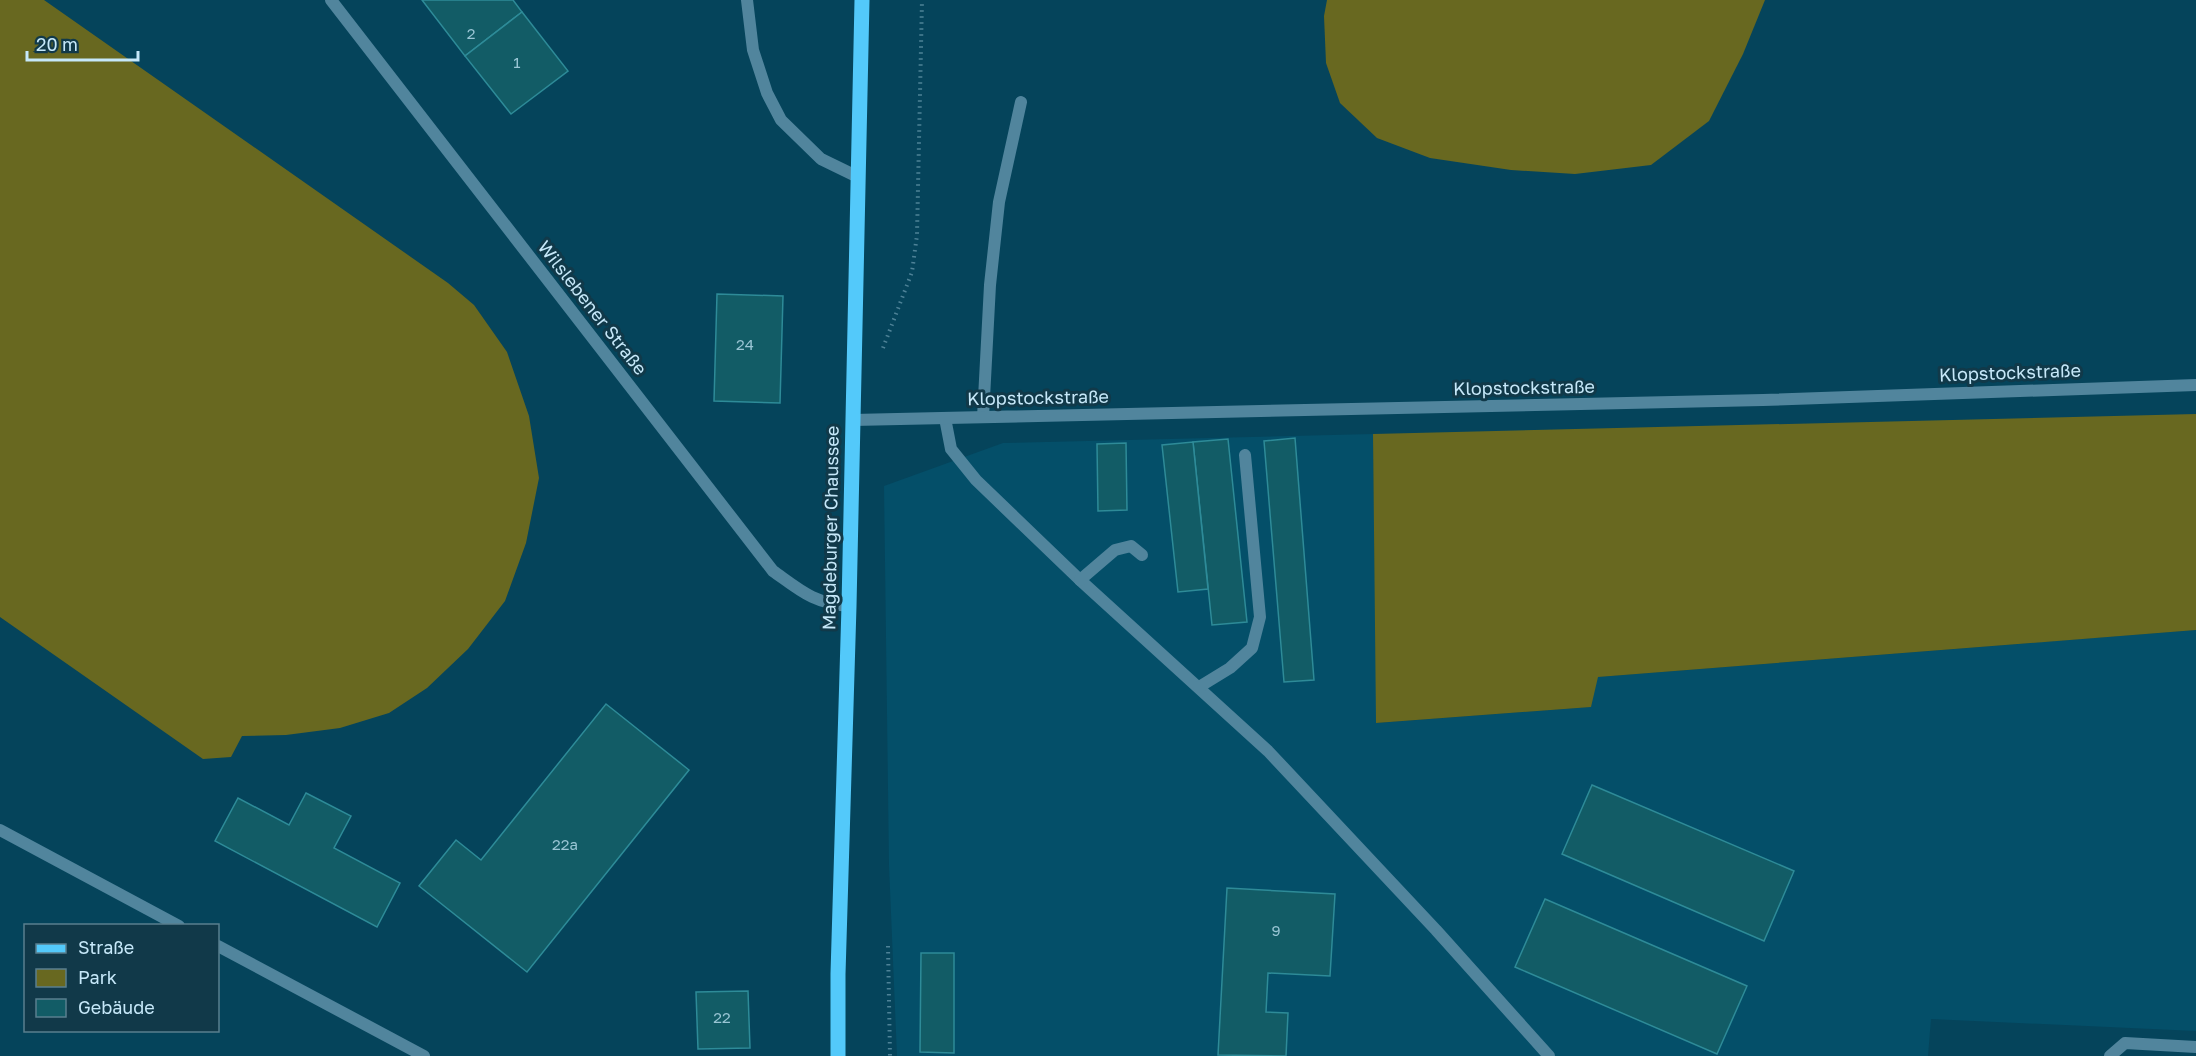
<svg xmlns="http://www.w3.org/2000/svg" width="2196" height="1056" font-family="'Golos Text',sans-serif">
  <rect width="100%" height="100%" fill="#05445b"/>
  <path fill="#044f69" d="M1373,434L1377,723L1590,707L1597,677L2196,630V1031L1931,1019L1928,1056H897L889,865L884,486L1003,443Z"/>
  <g fill="#686820">
    <path d="M0,0H44L448,283L474,305L507,352L529,416L539,478L526,543L505,601L468,649L427,688L389,713L340,728L286,735L242,736L231,757L203,759L0,617Z"/>
    <path d="M1327,0H1765L1743,54L1709,121L1651,165L1575,174L1511,170L1430,158L1377,138L1340,103L1326,63L1324,16Z"/>
    <path d="M2196,414V630L1598,677L1591,707L1376,723L1373,434Z"/>
  </g>
  <g fill="#125c66" stroke="#2e8b98" stroke-width="1.5">
    <path d="M422,0H513L522,12L465,56Z"/>
    <path d="M522,12L568,71L511,114L465,56Z"/>
    <path d="M717,294L783,296L780,403L714,401Z"/>
    <path d="M1295,438L1314,680L1284,682L1264,441Z"/>
    <path d="M1228,439L1247,622L1212,625L1193,442Z"/>
    <path d="M1193,442L1208,589L1178,592L1162,445Z"/>
    <path d="M1126,443L1127,510L1098,511L1097,444Z"/>
    <path d="M606,704L689,770L527,972L419,886L456,840L481,860Z"/>
    <path d="M1592,785L1794,871L1764,941L1562,854Z"/>
    <path d="M306,793L351,816L334,848L400,883L377,927L215,841L238,798L289,825Z"/>
    <path d="M1227,888L1335,894L1330,976L1268,973L1266,1012L1288,1013L1286,1056L1218,1055Z"/>
    <path d="M1545,899L1747,986L1717,1054L1515,967Z"/>
    <path d="M921,953H954V1053L920,1052Z"/>
    <path d="M748,991L750,1048L698,1049L696,992Z"/>
  </g>
  <g fill="none" stroke-linecap="round" stroke-linejoin="round">
    <g stroke="#4e8297" stroke-width="4" stroke-dasharray="1.5 4.5" stroke-linecap="butt">
      <path d="M883,348L912,272L917,235L922,0"/>
      <path d="M888,946L890,1056"/>
    </g>
    <g stroke="#51859d" stroke-width="12">
      <path d="M747,0L753,50L767,93L781,120L821,159L858,177"/>
      <path d="M983,417L990,285L999,202L1021,102"/>
      <path d="M945,418L951,449L976,480L1080,580L1268,751L1436,930L1549,1056"/>
      <path d="M1080,580L1115,550L1131,546L1142,555"/>
      <path d="M1199,687L1230,668L1252,648L1260,617L1245,455"/>
    </g>
    <g stroke="#51859d" stroke-width="12">
      <path d="M853,420L1763,400L2196,385"/>
      <path d="M0,830L179,926"/>
      <path d="M218,946L424,1056"/>
      <path d="M2110,1056L2125,1043L2196,1047"/>
    </g>
    <path stroke="#51859d" stroke-width="12" d="M331,0L773,571C801,591 813,603 849,606"/>
    <path stroke="#53c9fa" stroke-width="15" d="M838,1056V974L849,606L862,0"/>
  </g>
  <g text-anchor="middle" stroke-width="6" stroke-linejoin="round" paint-order="stroke">
    <g font-size="15" fill="#99c5d4">
      <text x="471" y="39">2</text>
      <text x="517" y="68">1</text>
      <text x="745" y="350">24</text>
      <text x="565" y="850">22a</text>
      <text x="1276" y="936">9</text>
      <text x="722" y="1023">22</text>
    </g>
    <g font-size="18" fill="#c6e8f9" stroke="#113949">
      <text transform="translate(592 308) rotate(52)" y="6">Wilslebener Straße</text>
      <text transform="translate(2010 373) rotate(-2)" y="6">Klopstockstraße</text>
      <text transform="translate(1524 388) rotate(-1)" y="6">Klopstockstraße</text>
      <text transform="translate(1038 398) rotate(-1)" y="6">Klopstockstraße</text>
      <text transform="translate(831 528) rotate(-89)" y="6">Magdeburger Chaussee</text>
    </g>
  </g>
  <rect x="24" y="924" width="195" height="108" fill="#113949" stroke="#597f8f" stroke-width="1.5"/>
  <rect x="36" y="944" width="30" height="9" fill="#53c9fa" stroke="#597f8f" stroke-width="1.5"/>
  <text x="78" y="954" font-size="18" fill="#c6e8f9">Straße</text>
  <rect x="36" y="969" width="30" height="18" fill="#686820" stroke="#597f8f" stroke-width="1.5"/>
  <text x="78" y="984" font-size="18" fill="#c6e8f9">Park</text>
  <rect x="36" y="999" width="30" height="18" fill="#125c66" stroke="#597f8f" stroke-width="1.5"/>
  <text x="78" y="1014" font-size="18" fill="#c6e8f9">Gebäude</text>
  <path d="M27 51v9h111v-9" fill="none" stroke="#c6e8f9" stroke-width="3"/>
  <text x="36" y="51" font-size="18" fill="#c6e8f9" stroke="#113949" stroke-width="4.5" paint-order="stroke">20 m</text>
</svg>
